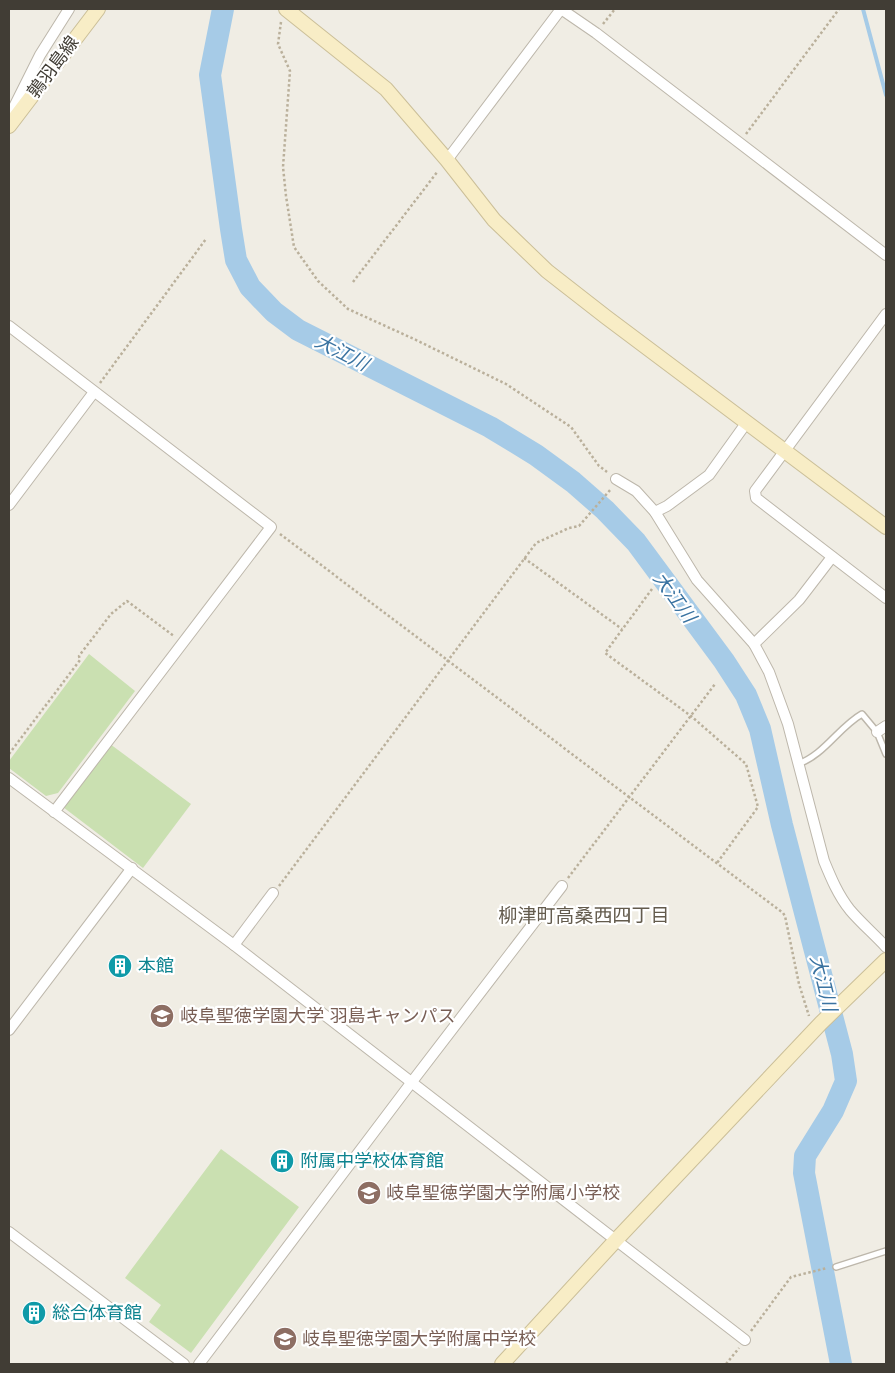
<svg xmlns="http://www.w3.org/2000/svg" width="895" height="1373" font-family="Jost,'Noto Sans JP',sans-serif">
  <rect width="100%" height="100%" fill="#f0ede4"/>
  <g fill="#cae0b1">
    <path d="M89,654L135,691L58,793L46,796L9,768V761Z"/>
    <path d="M110,744L191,804L143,868L63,807Z"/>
    <path d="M221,1149L299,1207L191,1353L149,1322L161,1305L125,1278Z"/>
  </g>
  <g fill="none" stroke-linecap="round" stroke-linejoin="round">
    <path stroke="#a6cbe7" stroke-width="4" d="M863,9L886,95"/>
    <path stroke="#a6cbe7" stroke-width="22" d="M223,9L210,75L231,229L236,260L250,287L274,312L298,330L490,427L536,455L573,482L605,510L636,542L724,661L746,695L760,729L782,825L842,1054L846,1081L833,1111L805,1156L804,1173L841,1364"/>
    <g stroke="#bdb7ab" stroke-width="8">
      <g id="lane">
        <path d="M798,764C824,755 839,727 862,714L877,732L886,754"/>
        <path d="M836,1267L886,1251"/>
      </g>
    </g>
    <g stroke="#bdb7ab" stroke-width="12">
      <g id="street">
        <path d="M561,9L596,33L886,255"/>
        <path d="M9,117L40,55L69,9"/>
        <path d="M447,160L561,9"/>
        <path d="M886,314L755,491L756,498L886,598"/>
        <path d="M9,326L271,527L54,812"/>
        <path d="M616,479L636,491L655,512L697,580L754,644L769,672L788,724L824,861C831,878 838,895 850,910C861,923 874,934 886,947"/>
        <path d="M9,505L94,392"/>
        <path d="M655,512L667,506L709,475L747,422"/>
        <path d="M754,644L799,600L832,557"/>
        <path d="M877,732L886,726"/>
        <path d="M9,778L234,945L745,1340"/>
        <path d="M234,945L273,893"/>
        <path d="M9,1030L132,868"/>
        <path d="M9,1232L184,1364"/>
        <path d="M199,1364L411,1083L562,886"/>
      </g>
    </g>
    <g stroke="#cbbf98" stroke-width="16">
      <g id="secondary">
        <path d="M286,9L386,89L447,160L494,220L547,271L606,317L886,527"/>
        <path d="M9,126L98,9"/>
        <path d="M502,1364L616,1240L821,1023L886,960"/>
      </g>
    </g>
    <g stroke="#bab09b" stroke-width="2.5" stroke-dasharray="2.5 2.5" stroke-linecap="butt">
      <path d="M281,22L278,44L290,71L283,167L286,196L294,247L318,281L348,309L414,339L506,384L571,427L599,466L607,472"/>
      <path d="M603,24L615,9"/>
      <path d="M746,134L839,9"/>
      <path d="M353,282L438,171"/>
      <path d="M100,383L206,239"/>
      <path d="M280,534L783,913L785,916L799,984L809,1016"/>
      <path d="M524,558L622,629"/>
      <path d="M652,589L605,653L691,716L746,764L758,807L717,863"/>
      <path d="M9,754L80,660L79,656L111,614L127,601L174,636"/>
      <path d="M568,878L715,684"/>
      <path d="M279,886L536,543L569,528L579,526L611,489"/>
      <path d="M751,1331L791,1277L827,1268"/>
      <path d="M726,1364L739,1348"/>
    </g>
    <use href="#lane" stroke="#fff" stroke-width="5"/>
    <use href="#street" stroke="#fff" stroke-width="10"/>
    <use href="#secondary" stroke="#f8edc6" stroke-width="14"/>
  </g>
  <defs>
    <g id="building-disc" transform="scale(1.25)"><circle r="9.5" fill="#0f9aa8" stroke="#fff"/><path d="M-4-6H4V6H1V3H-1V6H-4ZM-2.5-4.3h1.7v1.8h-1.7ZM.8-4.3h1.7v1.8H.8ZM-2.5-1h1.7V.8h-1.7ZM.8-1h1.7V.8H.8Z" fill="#fff"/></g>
    <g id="university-disc" transform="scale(1.25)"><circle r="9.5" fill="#8d6e63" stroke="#fff"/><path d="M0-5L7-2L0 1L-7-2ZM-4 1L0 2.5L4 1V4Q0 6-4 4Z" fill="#fff"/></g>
    <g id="school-disc" transform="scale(1.25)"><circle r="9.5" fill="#8d6e63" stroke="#fff"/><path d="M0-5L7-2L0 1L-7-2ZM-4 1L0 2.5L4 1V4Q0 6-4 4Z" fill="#fff"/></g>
  </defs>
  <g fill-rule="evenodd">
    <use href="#building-disc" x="120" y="966"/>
    <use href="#university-disc" x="162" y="1016"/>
    <use href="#building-disc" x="282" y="1161"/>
    <use href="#school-disc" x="369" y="1193"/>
    <use href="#building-disc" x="34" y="1313"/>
    <use href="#school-disc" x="285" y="1339"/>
  </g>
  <g text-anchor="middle" stroke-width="4.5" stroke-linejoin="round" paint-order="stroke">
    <g font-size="18" fill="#413d35" stroke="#fff">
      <text transform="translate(53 67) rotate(-53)" y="6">鶉羽島線</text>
    </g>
    <g font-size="18" fill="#0d838f" stroke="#fff" text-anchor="start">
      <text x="138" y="972">本館</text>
      <text x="300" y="1167">附属中学校体育館</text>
      <text x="52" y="1319">総合体育館</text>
    </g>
    <g font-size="18" fill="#785e54" stroke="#fff" text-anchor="start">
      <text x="180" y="1022">岐阜聖徳学園大学 羽島キャンパス</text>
      <text x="386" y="1199">岐阜聖徳学園大学附属小学校</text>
      <text x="302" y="1345">岐阜聖徳学園大学附属中学校</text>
    </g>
    <g font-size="19" font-style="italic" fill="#3a73a1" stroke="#fff">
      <text transform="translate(342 352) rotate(27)" y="7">大江川</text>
      <text transform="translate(675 597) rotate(54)" y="7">大江川</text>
      <text transform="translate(824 983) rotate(76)" y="7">大江川</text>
    </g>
    <g font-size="19" fill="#635b4d" stroke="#fff">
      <text x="584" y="922">柳津町高桑西四丁目</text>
    </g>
  </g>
  <rect width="895" height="1373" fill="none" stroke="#413d35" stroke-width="20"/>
</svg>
